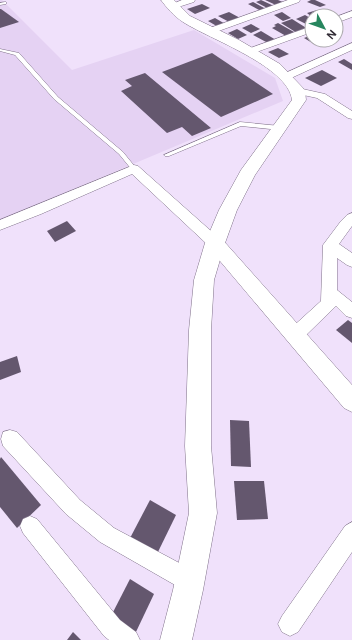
<svg xmlns="http://www.w3.org/2000/svg" width="352" height="640" font-family="'DM Sans',sans-serif">
  <rect width="100%" height="100%" fill="#f0e1fb"/>
  <path fill="#e5d2f3" d="M0,0H2L72,70L194,30L275,78L283,101L0,220Z"/>
  <g fill="#64576e">
    <path d="M261,0L274,6L269,9L256,2Z"/>
    <path d="M265,0H278L285,3L278,6Z"/>
    <path d="M311,0H315L326,5L320,7L307,2Z"/>
    <path d="M253,2L266,9L261,11L248,4Z"/>
    <path d="M202,4L210,8L195,14L187,9Z"/>
    <path d="M0,9H1L19,22L0,28Z"/>
    <path d="M317,10L327,16L312,17L307,13Z"/>
    <path d="M229,12L242,19L231,23L218,16Z"/>
    <path d="M282,12L291,18L283,21L274,15Z"/>
    <path d="M305,15L312,19V27L296,19Z"/>
    <path d="M215,18L227,25L220,28L208,21Z"/>
    <path d="M292,19L308,29L297,33L281,23Z"/>
    <path d="M278,23L294,32L286,36L272,28L276,26L274,25Z"/>
    <path d="M251,24L260,29L251,33L242,28Z"/>
    <path d="M237,29L247,35L238,39L228,33Z"/>
    <path d="M261,31L276,40L268,43L253,35Z"/>
    <path d="M309,36L312,38V40L320,42L314,44L304,38Z"/>
    <path d="M278,48L289,54L279,58L268,52Z"/>
    <path d="M212,53L273,94L221,117L162,72Z"/>
    <path d="M344,59L352,64V70L338,62Z"/>
    <path d="M322,70L337,78L321,86L305,78Z"/>
    <path d="M145,73L211,128L192,136L182,127L167,133L121,91L132,86L125,80Z"/>
    <path d="M67,221L76,231L55,242L47,231Z"/>
    <path d="M348,320L352,323V343L336,330Z"/>
    <path d="M17,356L21,372L0,380V362Z"/>
    <path d="M230,420L249,421L251,467L231,466Z"/>
    <path d="M1,457L41,505L17,528L0,507V459Z"/>
    <path d="M234,481H264L268,519L237,520Z"/>
    <path d="M150,500L176,515L156,556L129,540Z"/>
    <path d="M130,579L154,594L135,634L110,618Z"/>
    <path d="M73,632L81,640H67Z"/>
  </g>
  <g fill="none" stroke-linecap="round" stroke-linejoin="round">
    <g stroke="#80728a" stroke-width="1">
      <g id="service">
        <path d="M5,2H6V4L0,5V3Z"/>
        <path d="M0,49L19,53L58,97L123,152L136,168V170H132L119,154L54,99L15,55L0,51Z"/>
        <path d="M240,122L280,126L283,128L280,130L241,126L169,156H165L164,155Z"/>
      </g>
    </g>
    <g stroke="#80728a" stroke-width="1">
      <g id="minor">
        <path d="M182,0H195L194,2L172,9L168,6Z"/>
        <path d="M288,0H300L299,2L213,33H207L205,31L207,29Z"/>
        <path d="M352,11V17L336,23V17Z"/>
        <path d="M312,26V32L251,54L248,55L243,52L245,50Z"/>
        <path d="M352,43V50L289,79H281L280,77L281,75Z"/>
        <path d="M298,88L325,94L352,111V119L348,118L317,98L294,93L293,91L294,89Z"/>
        <path d="M134,165L138,166L220,239L222,243L220,247L215,248L210,247L132,174L41,214L0,230V220Z"/>
        <path d="M352,213V226L339,244L352,253V267L347,265L337,258V290L352,302V318L346,316L336,306L301,340L295,342L289,340L287,335L289,330L321,301L323,245L341,221L347,215Z"/>
        <path d="M10,430L17,432L80,500L114,528L198,573L201,581L198,589L190,592L182,589L100,542L66,514L3,446L1,439L3,432Z"/>
        <path d="M30,516L37,519L120,620L136,632L140,640H109L104,636L23,533L20,526L23,519Z"/>
        <path d="M352,522V552L298,632L290,636L282,632L278,624L282,616L345,526Z"/>
      </g>
    </g>
    <g stroke="#80728a" stroke-width="1">
      <path id="tertiary" d="M215,236L221,238L352,385V412L344,408L209,248L206,243L209,238Z"/>
    </g>
    <g stroke="#80728a" stroke-width="1">
      <path id="secondary" d="M161,0H174L190,16L239,40L280,64L303,88L305,91L306,100L255,175L237,210L225,243L214,280L211,330V446L217,513L203,590L192,640H160L173,590L189,513L185,446L189,330L194,280L205,243L219,210L241,170L292,100C288,66 209,39 183,22C175,17 166,7 161,0Z"/>
    </g>
    <use href="#service" fill="#fff" fill-rule="evenodd"/>
    <use href="#minor" fill="#fff" fill-rule="evenodd"/>
    <use href="#tertiary" fill="#fff" fill-rule="evenodd"/>
    <use href="#secondary" fill="#fff" fill-rule="evenodd"/>
  </g>
  <g transform="translate(324 28) rotate(131)"><circle r="19" fill="#ffffff" stroke="#adabaf"/>
  <path d="M0-3L7 15L0 10L-7 15Z" fill="#27865e"/>
  <text y="-6" font-size="11" font-weight="bold" text-anchor="middle" fill="#322c36">N</text>
  </g>
</svg>
